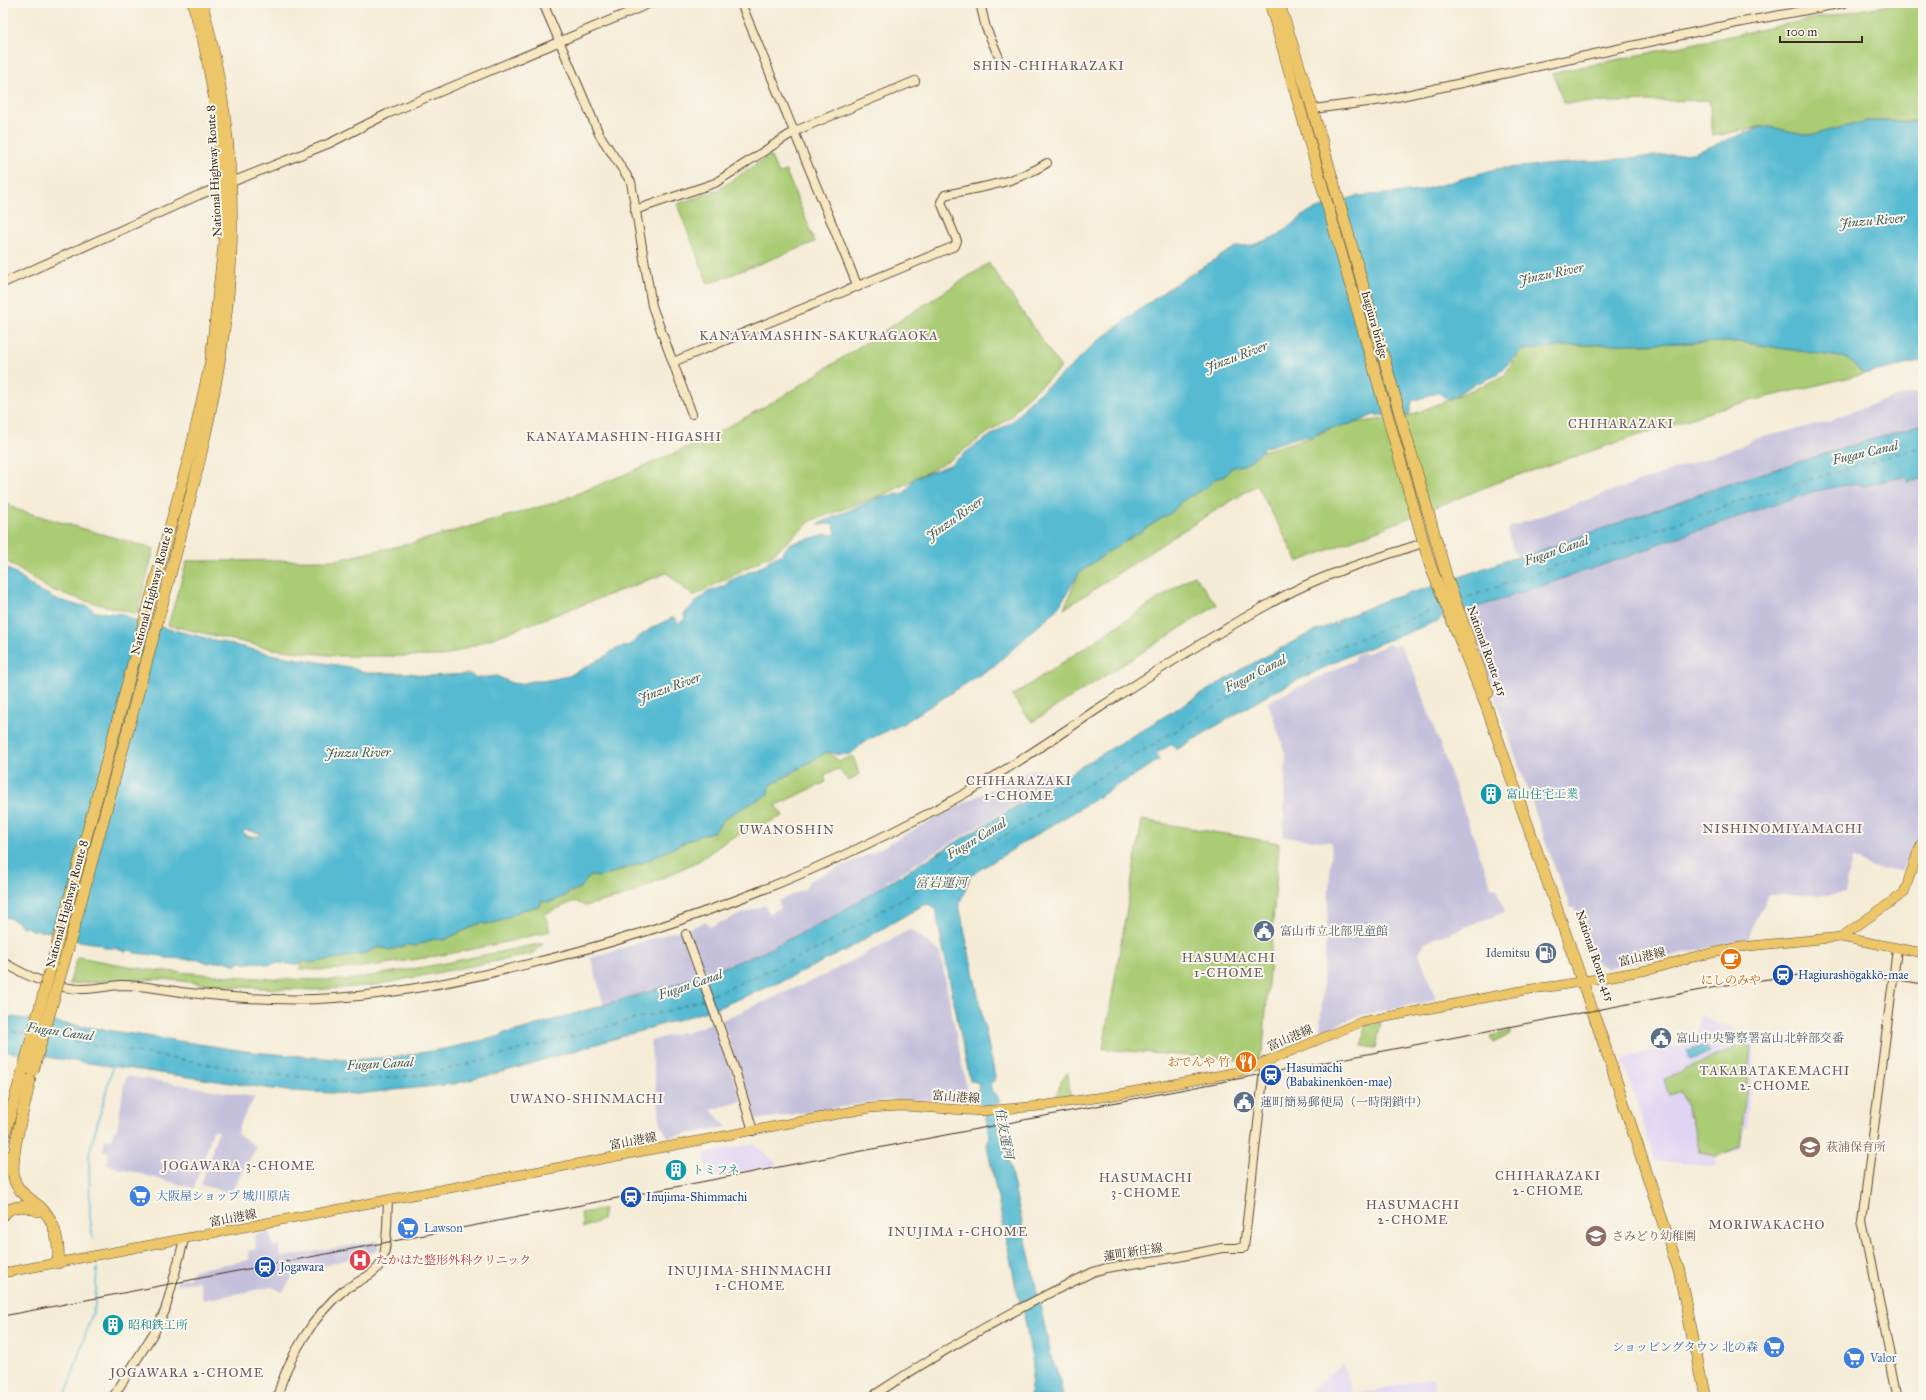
<svg xmlns="http://www.w3.org/2000/svg" width="1926" height="1400" font-family="'IM FELL Great Primer','Noto Serif JP',serif">
  <rect width="100%" height="100%" fill="#fbf7ec"/>
  <filter id="ink" filterUnits="userSpaceOnUse"><feTurbulence type="fractalNoise" baseFrequency=".025" numOctaves="2"/><feDisplacementMap in="SourceGraphic" scale="8" xChannelSelector="R" yChannelSelector="G"/><feConvolveMatrix kernelMatrix="1 2 1 2 8 2 1 2 1" color-interpolation-filters="sRGB"/></filter>
  <filter id="wash" filterUnits="userSpaceOnUse"><feTurbulence type="fractalNoise" baseFrequency=".012" numOctaves="4" result="noise"/><feDisplacementMap in="SourceGraphic" scale="16" xChannelSelector="R" yChannelSelector="G"/><feGaussianBlur stdDeviation="0.9" result="paint"/><feColorMatrix in="noise" values="0 0 0 0 0 0 0 0 0 0 0 0 0 0 0 0 0 1.4 0 .05"/><feComposite in="paint" operator="in"/></filter>
  <g filter="url(#wash)">
    <rect width="100%" height="100%" fill="#f5ecd7"/>
    <g fill="#e0d4f4">
      <path d="M1700,1014L1716,1023L1733,1026L1755,1043L1747,1127H1744L1741,1149L1717,1156L1716,1167L1655,1160L1622,1058L1696,1041Z"/>
      <path d="M754,1144L776,1163L775,1165L708,1178L704,1154Z"/>
      <path d="M1344,1363L1352,1395L1433,1378L1437,1397H1301Z"/>
    </g>
    <g fill="#c4c0db">
      <path d="M1923,391V424L1519,558L1514,552L1507,531L1510,527L1741,446L1753,439L1829,422L1837,417L1891,398Z"/>
      <path d="M1923,475V830L1902,871L1871,867L1852,858L1845,893L1829,895H1768L1754,922L1748,940L1607,968L1592,960L1574,908H1571L1558,877L1503,720L1468,613L1515,593L1815,491L1856,483L1907,476L1908,482Z"/>
      <path d="M1390,644L1392,647L1399,644L1412,667L1492,888L1496,887L1505,912L1425,942L1419,953L1436,1000L1354,1017L1322,1032L1320,1031L1332,842L1283,837L1286,756L1268,702L1355,660L1356,655L1363,652L1365,654Z"/>
      <path d="M1032,769L1055,773L1057,779L887,881L889,885L829,919L761,953L705,974L688,929L705,922L709,927L765,905L769,913L781,908L778,901L805,889L810,880L870,854L943,814Z"/>
      <path d="M911,929L940,952L966,1085L967,1097L932,1100H887L756,1120L722,1020L825,975Z"/>
      <path d="M680,930L698,977L604,1006L591,958Z"/>
      <path d="M713,1022L742,1101L711,1110L727,1127L668,1137L661,1126L650,1041L682,1032L684,1034Z"/>
      <path d="M127,1076L255,1097L239,1126L238,1134L257,1147L230,1193L201,1185L218,1131L213,1130L194,1188L107,1165L109,1154L103,1150L105,1139L111,1140L114,1130H117L124,1085Z"/>
      <path d="M270,1232L273,1246L279,1245L281,1257L379,1241L378,1251L294,1274L283,1292L272,1287L203,1300L199,1281L176,1285L178,1279L189,1278L194,1270L249,1260L248,1251L256,1249L254,1235Z"/>
    </g>
    <g fill="#aacc75" stroke="#727b4a">
      <path d="M1899,3H1923V121H1868L1810,135L1763,126L1713,136L1709,100L1564,103L1553,73L1811,19Z"/>
      <path d="M770,155L779,174L786,171L815,242L708,284L677,204L716,191Z"/>
      <path d="M989,263L1061,368L1026,398L1009,418L948,461L890,492L811,521L773,554L693,596L667,573L445,656H338L273,649L168,625L187,561L336,560L412,543L557,502L628,473L704,440L780,398Z"/>
      <path d="M1738,342L1847,358L1864,374L1725,407L1506,479L1298,562L1257,485L1176,535L1064,609L1079,573L1108,552L1172,512L1183,500L1207,487L1215,479L1225,476L1231,468L1246,464L1262,451L1312,437L1338,425L1409,416L1503,377L1521,350L1578,345Z"/>
      <path d="M3,502L18,510L154,549L137,614L86,601L49,589L3,559Z"/>
      <path d="M1194,575L1217,605L1032,722L1012,696Z"/>
      <path d="M827,752L839,761L853,756L859,774L849,781L838,769L824,775L826,782L776,805L783,816L729,839L700,860L628,895L585,906L575,901L545,914L550,931C500,944 450,955 398,962C365,967 333,972 299,969L304,961L367,953C374,949 381,945 389,950L408,945L416,946L434,939L444,940L480,923L486,924L500,921L540,901L551,902L565,896L580,888L590,876L600,877L645,862L693,838L715,831L726,817L740,809L771,785Z"/>
      <path d="M1142,820L1279,843L1263,1049L1258,1059L1250,1062L1248,1059L1238,1060L1103,1049Z"/>
      <path d="M544,943L532,954L376,985L315,990L232,987L164,979L123,980L69,984L78,957L150,970L271,979L346,980L430,966Z"/>
      <path d="M1381,1022L1376,1048L1362,1046L1365,1025Z"/>
      <path d="M1511,1031V1034L1493,1043L1490,1036Z"/>
      <path d="M1733,1044L1751,1046L1740,1147L1716,1156L1701,1153L1681,1091L1669,1095L1664,1079L1681,1073L1685,1068L1732,1050Z"/>
      <path d="M1068,1073L1070,1096L1057,1098L1056,1096C1061,1087 1059,1078 1068,1073Z"/>
      <path d="M604,1209L602,1220L583,1228L581,1213Z"/>
    </g>
    <g fill="#54bad2" stroke="#487278" fill-rule="evenodd">
      <path d="M1868,121L1923,122V361L1864,374L1847,358L1738,342L1578,345L1522,350L1497,375L1473,385L1448,400L1438,392L1412,401L1409,416L1374,415L1357,422L1324,430L1312,437L1303,436L1263,448L1262,451L1246,464L1231,468L1225,476L1215,479L1207,487L1183,500L1172,512L1108,552L1079,573L1058,608L995,665L902,724L863,742L858,748L850,754L839,755L827,752L771,785L767,795L726,817L715,831L693,838L645,862L600,877L590,876L580,888L569,892L565,896L551,902L541,901L540,906L528,909H524C511,915 495,927 480,923L444,940L434,939L416,946L408,945L389,950L385,948H375L367,953L311,963L304,961C296,968 286,962 277,963C274,963 270,965 267,965C257,959 250,965 240,962L236,965L225,961L208,963L201,960L166,958L162,956L135,953L130,950L125,952L115,948H105L99,944L79,941L50,932L32,930L28,927H23L16,921L3,916V868H9L3,864V565L39,591L50,595L51,598L77,605L88,606L95,612L121,614L136,621L275,655L349,667L366,673H410L427,676L469,674L477,678L497,676L512,683L520,684L533,681H543L569,676L604,657L615,649L631,645C637,635 663,621 675,617L678,624L685,619L684,614L705,593L725,586L729,581L765,565L768,561L782,554L789,544L827,534L834,535L836,533L833,523L822,525L818,524L879,497L905,493L914,478L950,465L973,447L1014,420L1031,400L1071,367L1096,342L1169,288L1229,251L1236,247L1253,245L1277,236L1308,212L1357,196L1420,191L1495,169L1694,153L1763,126L1810,135ZM245,830L260,833V836L247,837L243,832Z"/>
      <path d="M1923,424V475L1921,476V479L1908,482L1907,476L1863,486L1856,483L1815,491L1652,546V548L1470,610L1443,617L1440,620L1350,655L1273,692L1176,750L1172,744L1155,754L1159,760L971,875L959,905L995,1076L994,1081L990,1083L992,1092L995,1093L999,1099V1102L995,1105L999,1134L1003,1135L1052,1360L1059,1376L1063,1397H1030L1033,1365L1024,1314L1017,1292L987,1146L989,1137L984,1105L978,1102L977,1094L979,1085L977,1082L970,1081L935,908L929,904L923,905L846,950L780,982L717,1008L513,1069L454,1084L356,1094L288,1091L3,1051V1016L53,1022L252,1052L348,1060L402,1056L449,1048L501,1036L503,1033L513,1032L698,977L761,953L829,919L1246,667L1300,638L1335,623L1336,626L1338,625L1337,621L1386,600L1431,587L1510,559L1518,557L1519,558L1743,479Z"/>
      <path d="M1706,1045L1709,1053L1690,1060L1687,1051Z"/>
    </g>
    <g fill="none" stroke-linecap="round" stroke-linejoin="round">
      <g stroke="#54bad2" stroke-width="1.5">
        <path d="M93,1239L90,1217L89,1154L113,1066"/>
        <path d="M158,1312L166,1286"/>
        <path d="M65,1397L95,1305L97,1268"/>
      </g>
      <g stroke="#445c5d" stroke-width="1" stroke-dasharray="5 4" stroke-linecap="butt">
        <path d="M1460,600L1748,498L1923,446"/>
        <path d="M713,995L822,947L1252,684L1273,673L1442,606"/>
        <path d="M3,1030L28,1034"/>
        <path d="M47,1037L268,1074L335,1080L376,1079L424,1074L464,1065L673,1009L706,998"/>
      </g>
    </g>
  </g>
  <g filter="url(#ink)">
    <g fill="none" stroke-linecap="round" stroke-linejoin="round">
      <g stroke="#57473a" stroke-width="10">
        <g id="secondary">
          <path d="M543,3L599,134L631,182L652,306L692,414"/>
          <path d="M741,3L858,287"/>
          <path d="M980,3L986,28L998,55"/>
          <path d="M1313,109L1383,100L1737,23L1844,3"/>
          <path d="M635,210L715,183L795,131L915,81"/>
          <path d="M3,283L199,195L330,143L387,114L651,3"/>
          <path d="M673,362L955,246L957,241L941,202L945,195C981,187 1016,183 1047,163"/>
          <path d="M686,934L735,1070L753,1131"/>
          <path d="M1897,949L1862,1222L1899,1397"/>
          <path d="M3,962C26,976 54,989 82,989C95,989 108,986 120,985C140,985 161,989 181,992C232,998 284,1002 335,998C396,994 457,981 516,967C679,929 828,871 973,789C1015,765 1056,737 1096,710C1156,671 1217,632 1280,598C1325,573 1375,559 1423,543"/>
          <path d="M113,1397L155,1331L165,1311L184,1240"/>
          <path d="M277,1397C287,1360 314,1314 344,1290C356,1282 377,1274 382,1261C388,1248 387,1215 388,1200"/>
          <path d="M871,1397C942,1350 1016,1308 1093,1272L1106,1268L1178,1257L1222,1248H1244L1265,1061"/>
        </g>
      </g>
      <g stroke="#57473a" stroke-width="10">
        <g id="primary">
          <path d="M1841,937L1923,953"/>
          <path d="M3,1273L870,1108L902,1106L981,1111L1040,1106L1109,1096L1243,1071L1361,1022L1531,989L1556,986L1653,969L1689,958L1740,947L1841,937L1904,893L1917,854L1923,841"/>
        </g>
      </g>
      <g stroke="#57473a" stroke-width="12">
        <g id="highway">
          <path d="M1270,3L1430,565L1487,708L1605,1047L1679,1271L1705,1397"/>
          <path d="M1279,3L1309,97L1447,578L1488,693"/>
          <path d="M167,538L191,450L211,360L224,243L221,151L214,96L204,43L193,3"/>
          <path d="M69,945C98,839 127,733 156,627C187,513 222,390 230,272C236,181 225,90 202,3"/>
          <path d="M30,1080C26,1104 6,1164 16,1184C21,1194 32,1200 40,1207C55,1219 60,1245 58,1263"/>
          <path d="M3,1140L23,1070"/>
          <path d="M3,1174L8,1156"/>
          <path d="M3,1215C13,1204 26,1205 38,1211"/>
        </g>
      </g>
      <use href="#secondary" stroke="#f7e8c3" stroke-width="8"/>
      <use href="#primary" stroke="#ecc669" stroke-width="9"/>
      <use href="#highway" stroke="#ecc669" stroke-width="11"/>
      <g stroke="#3b2a1e" stroke-width="1">
        <path d="M1816,972L1869,975L1923,984"/>
        <path d="M3,1316L1732,984L1821,972"/>
      </g>
      <g stroke="#57473a" stroke-width="12" stroke-linecap="butt">
        <g id="highway-bridge">
          <path d="M23,1070L167,538"/>
          <path d="M33,1071L69,945"/>
        </g>
      </g>
      <use href="#highway-bridge" stroke="#ecc669" stroke-width="11"/>
    </g>
  </g>
  <defs>
    <g id="building-disc" transform="scale(1.15)"><circle r="9.5" fill="#0f9aa8" stroke="#fbf7ec"/><path d="M-4-6H4V6H1V3H-1V6H-4ZM-2.5-4.3h1.7v1.8h-1.7ZM.8-4.3h1.7v1.8H.8ZM-2.5-1h1.7V.8h-1.7ZM.8-1h1.7V.8H.8Z" fill="#fff"/></g>
    <g id="civic-disc" transform="scale(1.15)"><circle r="9.5" fill="#5c6f8a" stroke="#fbf7ec"/><path d="M-.6-6.5H3V-4.5H.6V-3L4-1V1h2V6H-6V1h2V-1L-.6-3ZM-1.2 2.5V6h2.4V2.5Z" fill="#fff"/></g>
    <g id="fuel-disc" transform="scale(1.15)"><circle r="9.5" fill="#5c6f8a" stroke="#fbf7ec"/><path d="M-5.5-6h7V0h2V4h1.3V-2.5L3-4.5l.8-.8L6-3V5H2.5V1h-1V6h-7ZM-4.2-4.7v3.2H.2V-4.7Z" fill="#fff"/></g>
    <g id="cafe-disc" transform="scale(1.15)"><circle r="9.5" fill="#e8710a" stroke="#fbf7ec"/><path d="M-5.5-4.5H6V0H3Q3 3.5 0 3.5H-2.5Q-5.5 3.5-5.5 0ZM3-3.2v2h1.7v-2ZM-6 4.5H4V6H-6Z" fill="#fff"/></g>
    <g id="station-disc" transform="scale(1.15)"><circle r="9.5" fill="#1a4fb4" stroke="#fbf7ec"/><path d="M-3-6H3Q5-6 5-4V2Q5 4 3 4L4.5 6H3L1.5 4h-3L-3 6H-4.5L-3 4Q-5 4-5 2V-4Q-5-6-3-6ZM-3.5-4v3h7v-3ZM-3.5 1v1.5H-2V1ZM2 1v1.5H3.5V1Z" fill="#fff"/></g>
    <g id="restaurant-disc" transform="scale(1.15)"><circle r="9.5" fill="#e8710a" stroke="#fbf7ec"/><path d="M-5-6h1v4h1v-4h1v4h1v-4h1v5L-1.5 .5V6h-2V.5L-5-1ZM5-6V6H3V1.5H1.5Q1.5-4 5-6Z" fill="#fff"/></g>
    <g id="school-disc" transform="scale(1.15)"><circle r="9.5" fill="#8d6e63" stroke="#fbf7ec"/><path d="M0-5L7-2L0 1L-7-2ZM-4 1L0 2.5L4 1V4Q0 6-4 4Z" fill="#fff"/></g>
    <g id="supermarket-disc" transform="scale(1.15)"><circle r="9.5" fill="#3f7fe0" stroke="#fbf7ec"/><path d="M-6-5.5h2.5l.6 2H6L4.5 2H-2.5L-4.4-4H-6ZM-1.5 3.2a1.3 1.3 0 1 0 .1 0ZM3 3.2a1.3 1.3 0 1 0 .1 0Z" fill="#fff"/></g>
    <g id="hospital-disc" transform="scale(1.15)"><circle r="9.5" fill="#e0444e" stroke="#fbf7ec"/><path d="M-5-5h3v3.5h4V-5h3V5h-3V1.5h-4V5h-3Z" fill="#fff"/></g>
  </defs>
  <g fill-rule="evenodd">
    <use href="#building-disc" x="1491" y="794"/>
    <use href="#civic-disc" x="1264" y="931"/>
    <use href="#fuel-disc" x="1546" y="953"/>
    <use href="#cafe-disc" x="1731" y="959"/>
    <use href="#station-disc" x="1783" y="975"/>
    <use href="#civic-disc" x="1661" y="1038"/>
    <use href="#restaurant-disc" x="1246" y="1062"/>
    <use href="#station-disc" x="1271" y="1075"/>
    <use href="#civic-disc" x="1244" y="1102"/>
    <use href="#school-disc" x="1810" y="1147"/>
    <use href="#building-disc" x="676" y="1170"/>
    <use href="#supermarket-disc" x="140" y="1196"/>
    <use href="#station-disc" x="631" y="1197"/>
    <use href="#supermarket-disc" x="408" y="1228"/>
    <use href="#school-disc" x="1596" y="1236"/>
    <use href="#hospital-disc" x="360" y="1260"/>
    <use href="#station-disc" x="265" y="1267"/>
    <use href="#building-disc" x="113" y="1325"/>
    <use href="#supermarket-disc" x="1774" y="1347"/>
    <use href="#supermarket-disc" x="1854" y="1358"/>
  </g>
  <g text-anchor="middle" stroke-width="4" stroke-linejoin="round" paint-order="stroke">
    <g font-size="12" fill="#3b2a1e" stroke="#fbf7ec">
      <text transform="translate(214 171) rotate(-93)" y="4">National Highway Route 8</text>
      <text transform="translate(1375 325) rotate(74)" y="4">hagiura bridge</text>
      <text transform="translate(152 591) rotate(-75)" y="4">National Highway Route 8</text>
      <text transform="translate(1487 651) rotate(70)" y="4">National Route 415</text>
      <text transform="translate(67 904) rotate(-75)" y="4">National Highway Route 8</text>
      <text transform="translate(1595 956) rotate(71)" y="4">National Route 415</text>
      <text transform="translate(1642 957) rotate(-13)" y="4">富山港線</text>
      <text transform="translate(1290 1038) rotate(-23)" y="4">富山港線</text>
      <text transform="translate(956 1097) rotate(4)" y="4">富山港線</text>
      <text transform="translate(633 1141) rotate(-11)" y="4">富山港線</text>
      <text transform="translate(233 1218) rotate(-11)" y="4">富山港線</text>
      <text transform="translate(1133 1252) rotate(-9)" y="4">蓮町新庄線</text>
    </g>
    <g font-size="12" fill="#0d838f" stroke="#fbf7ec" text-anchor="start">
      <text x="1506" y="798">富山住宅工業</text>
      <text x="692" y="1174">トミフネ</text>
      <text x="128" y="1329">昭和鉄工所</text>
    </g>
    <g font-size="12" fill="#4e5e75" stroke="#fbf7ec" text-anchor="start">
      <text x="1280" y="935">富山市立北部児童館</text>
      <text x="1530" y="957" text-anchor="end">Idemitsu</text>
      <text x="1676" y="1042">富山中央警察署富山北幹部交番</text>
      <text x="1260" y="1106">蓮町簡易郵便局（一時閉鎖中）</text>
    </g>
    <g font-size="12" fill="#164399" stroke="#fbf7ec" text-anchor="start">
      <text x="1798" y="979">Hagiurashōgakkō-mae</text>
      <text x="1286" y="1072">Hasumachi<tspan x="1286" dy="14">(Babakinenkōen-mae)</tspan></text>
      <text x="646" y="1201">Inujima-Shimmachi</text>
      <text x="280" y="1271">Jogawara</text>
    </g>
    <g font-size="12" fill="#c56008" stroke="#fbf7ec">
      <text x="1731" y="984">にしのみや</text>
      <text x="1230" y="1066" text-anchor="end">おでんや 竹</text>
    </g>
    <g font-size="12" fill="#785e54" stroke="#fbf7ec" text-anchor="start">
      <text x="1826" y="1151">萩浦保育所</text>
      <text x="1612" y="1240">さみどり幼稚園</text>
    </g>
    <g font-size="12" fill="#366cbe" stroke="#fbf7ec" text-anchor="start">
      <text x="156" y="1200">大阪屋ショップ 城川原店</text>
      <text x="424" y="1232">Lawson</text>
      <text x="1758" y="1351" text-anchor="end">ショッピングタウン 北の森</text>
      <text x="1870" y="1362">Valor</text>
    </g>
    <g font-size="12" fill="#be3a42" stroke="#fbf7ec" text-anchor="start">
      <text x="376" y="1264">たかはた整形外科クリニック</text>
    </g>
    <g font-size="13" letter-spacing="1" fill="#685967" stroke="#fbf7ec">
      <text x="1049" y="70">SHIN-CHIHARAZAKI</text>
      <text x="819" y="340">KANAYAMASHIN-SAKURAGAOKA</text>
      <text x="1621" y="428">CHIHARAZAKI</text>
      <text x="624" y="441">KANAYAMASHIN-HIGASHI</text>
      <text x="1019" y="785">CHIHARAZAKI<tspan x="1019" dy="15">1-CHOME</tspan></text>
      <text x="1783" y="833">NISHINOMIYAMACHI</text>
      <text x="787" y="834">UWANOSHIN</text>
      <text x="1229" y="962">HASUMACHI<tspan x="1229" dy="15">1-CHOME</tspan></text>
      <text x="1775" y="1075">TAKABATAKEMACHI<tspan x="1775" dy="15">2-CHOME</tspan></text>
      <text x="587" y="1103">UWANO-SHINMACHI</text>
      <text x="239" y="1170">JOGAWARA 3-CHOME</text>
      <text x="1548" y="1180">CHIHARAZAKI<tspan x="1548" dy="15">2-CHOME</tspan></text>
      <text x="1146" y="1182">HASUMACHI<tspan x="1146" dy="15">3-CHOME</tspan></text>
      <text x="1413" y="1209">HASUMACHI<tspan x="1413" dy="15">2-CHOME</tspan></text>
      <text x="1767" y="1229">MORIWAKACHO</text>
      <text x="958" y="1236">INUJIMA 1-CHOME</text>
      <text x="750" y="1275">INUJIMA-SHINMACHI<tspan x="750" dy="15">1-CHOME</tspan></text>
      <text x="187" y="1377">JOGAWARA 2-CHOME</text>
    </g>
    <g font-size="13" font-style="italic" fill="#445c5d" stroke="#fbf7ec">
      <text transform="translate(1872 220) rotate(-5)" y="5">Jinzu River</text>
      <text transform="translate(1551 273) rotate(-12)" y="5">Jinzu River</text>
      <text transform="translate(1236 356) rotate(-21)" y="5">Jinzu River</text>
      <text transform="translate(1865 452) rotate(-13)" y="5">Fugan Canal</text>
      <text transform="translate(954 518) rotate(-35)" y="5">Jinzu River</text>
      <text transform="translate(1556 550) rotate(-19)" y="5">Fugan Canal</text>
      <text transform="translate(1255 673) rotate(-27)" y="5">Fugan Canal</text>
      <text transform="translate(669 687) rotate(-20)" y="5">Jinzu River</text>
      <text transform="translate(358 752) rotate(-1)" y="5">Jinzu River</text>
      <text transform="translate(976 838) rotate(-31)" y="5">Fugan Canal</text>
      <text x="941" y="887">富岩運河</text>
      <text transform="translate(690 984) rotate(-19)" y="5">Fugan Canal</text>
      <text transform="translate(60 1031) rotate(8)" y="5">Fugan Canal</text>
      <text transform="translate(380 1063) rotate(-3)" y="5">Fugan Canal</text>
      <text transform="translate(1005 1133) rotate(79)" y="5">住友運河</text>
    </g>
  </g>
  <rect width="1926" height="1400" fill="none" stroke="#fbf7ec" stroke-width="16"/>
  <path d="M1780 36v6h82v-6" fill="none" stroke="#3b2a1e" stroke-width="2"/>
  <text x="1786" y="36" font-size="12" fill="#3b2a1e" stroke="#fbf7ec" stroke-width="3" paint-order="stroke">100 m</text>
</svg>
